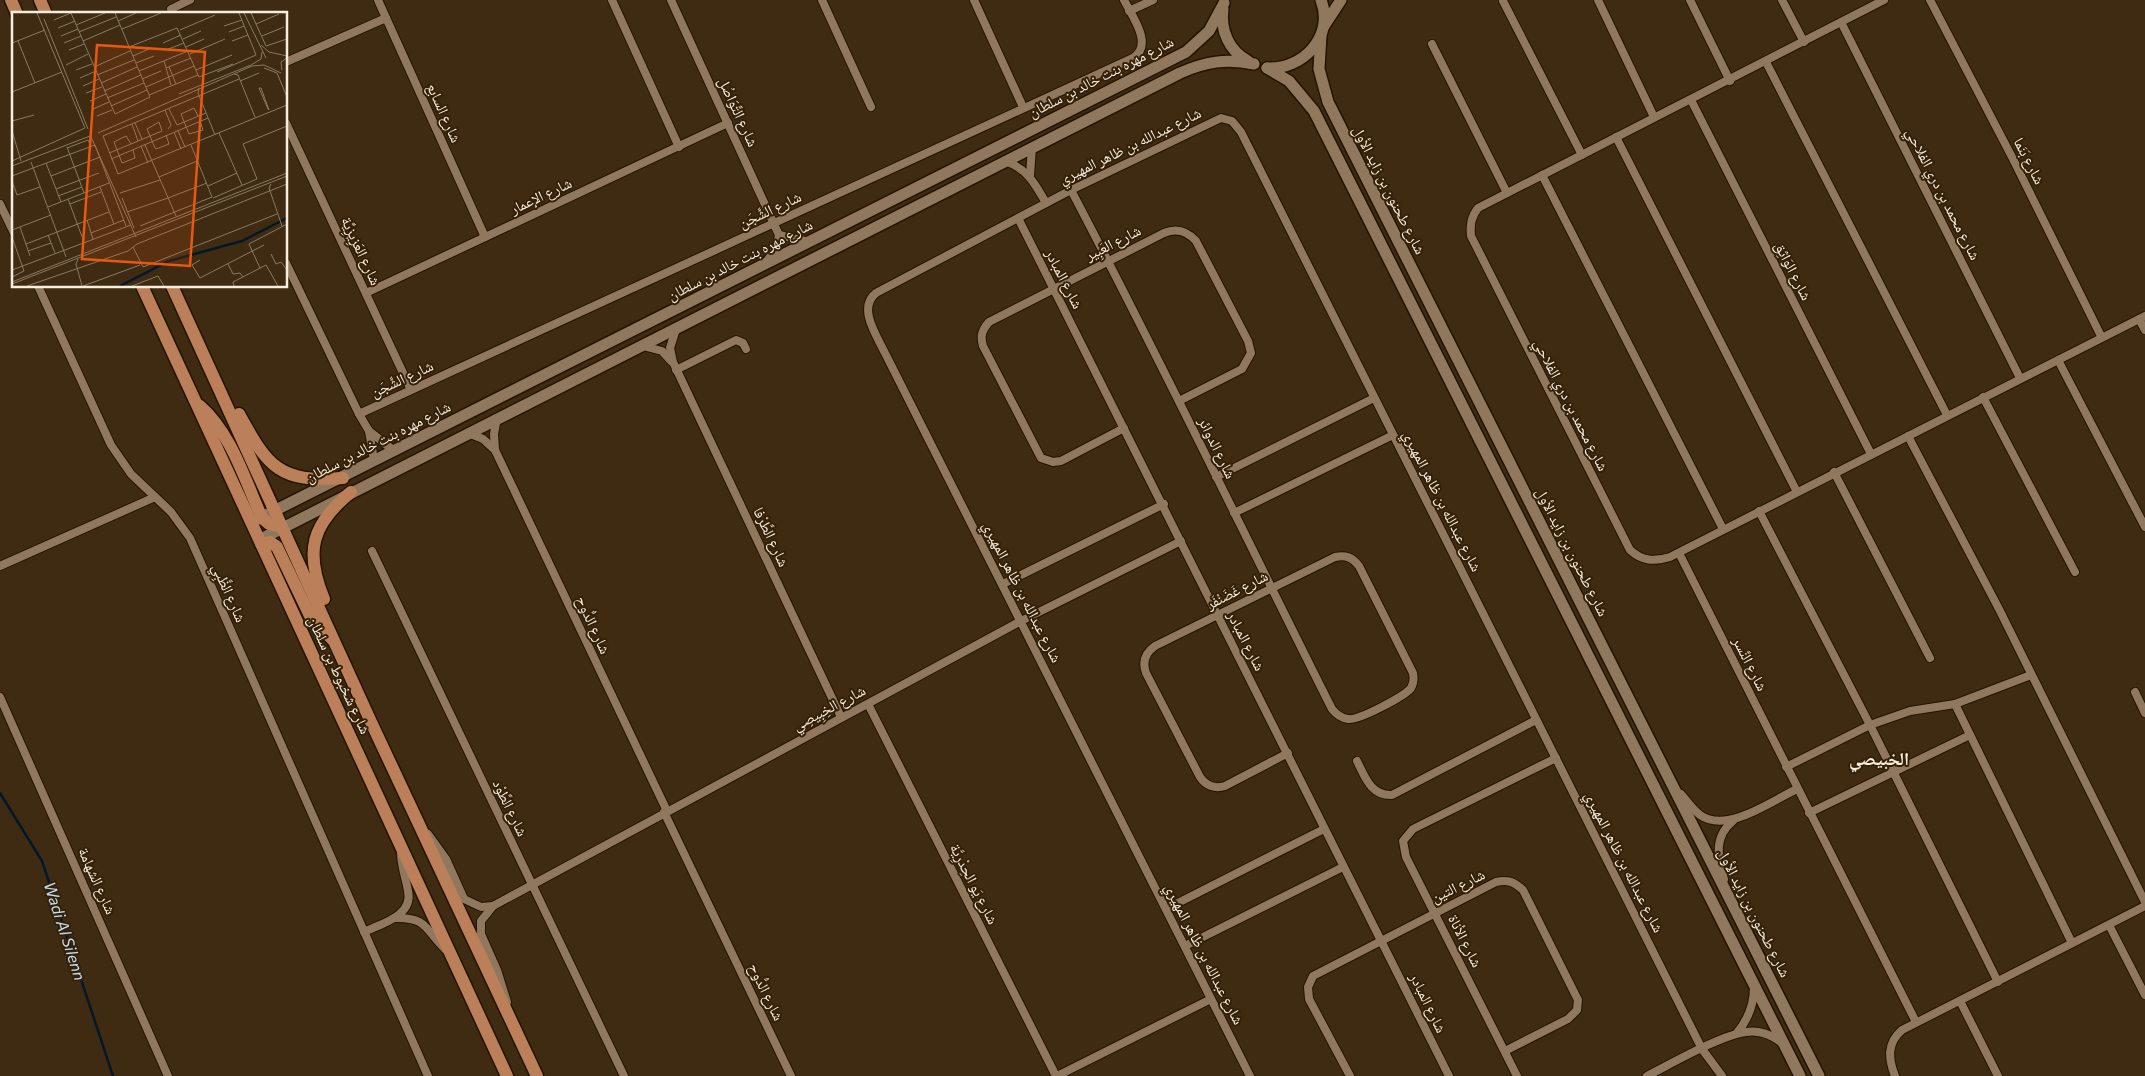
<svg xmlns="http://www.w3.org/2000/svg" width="2145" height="1076" font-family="Commissioner,'Noto Naskh Arabic',sans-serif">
  <rect width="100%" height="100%" fill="#3e2b12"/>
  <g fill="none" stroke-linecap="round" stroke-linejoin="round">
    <path stroke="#02182a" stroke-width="2.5" d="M0,793L42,861L113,1076"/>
    <g stroke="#251300" stroke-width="10">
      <g id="street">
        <path d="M378,0L485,237"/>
        <path d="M612,0L679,147"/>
        <path d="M671,0L779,235L777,247L767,261"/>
        <path d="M822,0L871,107"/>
        <path d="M974,0L1023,107"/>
        <path d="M1598,0L1654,117"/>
        <path d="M1690,0L1730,81"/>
        <path d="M1782,0L1804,42"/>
        <path d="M1884,0L1515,189L1478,208C1471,217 1470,225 1471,236L1630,550C1642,561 1654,562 1670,557L2145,316"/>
        <path d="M1930,0L2013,159L2101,336"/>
        <path d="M1503,1L1582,155"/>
        <path d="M171,9L190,0"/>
        <path d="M1129,11L1153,0"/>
        <path d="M1841,22L2020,378"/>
        <path d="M1432,44L1507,193"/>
        <path d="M286,62L386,18"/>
        <path d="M1766,62L1947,415"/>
        <path d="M1691,100L1871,454"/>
        <path d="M286,123L411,390"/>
        <path d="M1616,137L1797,492"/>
        <path d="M1005,161C1028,169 1035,184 1046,203"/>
        <path d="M1542,175L1723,529"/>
        <path d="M1030,176L1032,147"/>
        <path d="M1071,190C1161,361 1245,536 1332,709C1336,714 1340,718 1348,719C1358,721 1405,696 1411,688C1414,683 1414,678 1413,673L1359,566C1352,557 1346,555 1335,557L1155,646C1145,653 1142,662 1146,673L1200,777C1206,786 1215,789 1225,786L1288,753"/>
        <path d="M0,204L14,233"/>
        <path d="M1018,218L1449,1076"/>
        <path d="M779,235L809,242"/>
        <path d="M286,263L359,414L369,431L393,450"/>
        <path d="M38,286L111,445L131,474L171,512L190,538L428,1076"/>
        <path d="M366,293L728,123"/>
        <path d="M2139,319L2145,330"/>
        <path d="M676,329L670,348L673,362L841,717"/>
        <path d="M643,346L662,351L671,361"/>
        <path d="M2058,360L2145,527"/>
        <path d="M676,370L736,340L743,343L746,349"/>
        <path d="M1983,397L2075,572"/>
        <path d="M359,414L1133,58C1154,45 1132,16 1124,0"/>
        <path d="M497,418L494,434L495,450L667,811"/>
        <path d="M1124,428L1061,461L1053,462L1041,458L983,346C980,336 982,330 989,322L1164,233C1176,228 1187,231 1196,241L1248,341L1251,353L1242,369L1179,401"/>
        <path d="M369,431L374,460"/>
        <path d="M468,433L483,439L495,450"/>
        <path d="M1908,436L1999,609L2145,902"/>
        <path d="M1834,472L1930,658"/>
        <path d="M1216,477L1374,398"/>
        <path d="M1759,511L1870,725L1998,982"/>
        <path d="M1234,513L1393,435"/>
        <path d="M372,551L624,1076"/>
        <path d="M1679,553L1916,1022"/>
        <path d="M0,566L155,497"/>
        <path d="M1003,584L1164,504"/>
        <path d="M2135,692L2145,713"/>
        <path d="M0,697L168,1076"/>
        <path d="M868,704L1056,1076"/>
        <path d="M1955,704L2072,943"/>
        <path d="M1357,761C1365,777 1371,796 1392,795L1536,720"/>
        <path d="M1786,767L1870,725L1910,711L1955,704L2031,675"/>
        <path d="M1681,794C1687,801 1692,809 1700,815C1727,834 1771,801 1797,789"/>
        <path d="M664,812L791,1076"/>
        <path d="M1809,813L1970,735"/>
        <path d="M428,834L446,859L464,899L481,907L493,906L1021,621L1181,541"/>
        <path d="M1724,879C1718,858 1713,837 1733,821"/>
        <path d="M493,906L481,921V934L497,970L507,1002"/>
        <path d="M1166,909L1324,829"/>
        <path d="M395,918C428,917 425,930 445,949"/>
        <path d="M2109,925L2145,995"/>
        <path d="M364,932C380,924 414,916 408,891C406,878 401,866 401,853"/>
        <path d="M1185,946L1343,867"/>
        <path d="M1960,1001L1998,1076"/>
        <path d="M1736,1034C1748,1020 1754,1006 1754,987"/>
        <path d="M1057,1076L1211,999"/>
        <path d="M1250,1076L885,353C877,336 857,308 876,293L1071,190L1221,118L1232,121L1241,132L1702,1049L1722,1076"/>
        <path d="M1350,1076L1309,999L1308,987L1313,976L1496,882C1508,879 1514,882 1523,890L1578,1000L1577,1010L1568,1019L1505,1051"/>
        <path d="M1517,1076L1406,857L1403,841L1413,829L1556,758"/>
        <path d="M1647,1076C1671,1064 1721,1035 1746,1032C1760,1030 1772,1035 1782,1043"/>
        <path d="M1895,1076C1888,1058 1887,1043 1902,1030L2145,906"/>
      </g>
    </g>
    <g stroke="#251300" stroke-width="14">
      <g id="secondary">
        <path d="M1223,9C1220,30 1229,51 1248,61"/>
        <path d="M1324,26L1341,0"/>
        <path d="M1321,35L1319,69L1328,102L1819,1076"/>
        <path d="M1267,68L1289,81L1314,111L1800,1076"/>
        <path d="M1267,68C1303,70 1335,36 1321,0"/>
        <path d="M254,521L1186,52L1209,31L1224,3"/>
        <path d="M259,540L1180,73C1205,62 1226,58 1254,64"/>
      </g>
    </g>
    <g stroke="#251300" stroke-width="15">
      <g id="primary">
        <path d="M11,0L17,14"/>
        <path d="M40,0L46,14"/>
        <path d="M142,286L507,1076"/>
        <path d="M172,286L371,722L537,1076"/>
        <path d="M200,406C231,433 245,480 262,518L269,524L282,527"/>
        <path d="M239,414C268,467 279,483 343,478"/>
        <path d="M261,544L270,542L277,547L312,620L333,640"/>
        <path d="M324,599C304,551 312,524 351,492"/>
      </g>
    </g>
    <use href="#street" stroke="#8f785d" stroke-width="8"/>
    <use href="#secondary" stroke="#8f785d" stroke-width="11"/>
    <use href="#primary" stroke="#bb8059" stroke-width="12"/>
  </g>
  <g text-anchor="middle" stroke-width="4" stroke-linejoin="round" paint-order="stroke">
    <g font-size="15" fill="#f9edde" stroke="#342107">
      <text transform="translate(1101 77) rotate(-27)" y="5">شارع مهره بنت خالد بن سلطان</text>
      <text transform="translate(738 112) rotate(65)" y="5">شارع التَّوَاصُل</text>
      <text transform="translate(444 113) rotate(66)" y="5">شارع السابع</text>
      <text transform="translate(1130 146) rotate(-26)" y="5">شارع عبدالله بن ظاهر المهيري</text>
      <text transform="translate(2029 161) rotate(63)" y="5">شارع بَنَما</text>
      <text transform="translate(1389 190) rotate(63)" y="5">شارع طحنون بن زايد الأول</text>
      <text transform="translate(1943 194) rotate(63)" y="5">شارع محمد بن دري الفلاحي</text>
      <text transform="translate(541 196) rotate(-25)" y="5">شارع الإعمار</text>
      <text transform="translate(770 210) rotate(-25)" y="5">شارع الشَّجَن</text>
      <text transform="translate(1113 243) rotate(-27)" y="5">شارع العَبِير</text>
      <text transform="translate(361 251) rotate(65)" y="5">شارع العَزِيزِيَّة</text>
      <text transform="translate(740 260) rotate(-27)" y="5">شارع مهره بنت خالد بن سلطان</text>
      <text transform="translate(1793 271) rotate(63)" y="5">شارع الوَاثِق</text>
      <text transform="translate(1064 279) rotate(63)" y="5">شارع المبادر</text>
      <text transform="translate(402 379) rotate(-25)" y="5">شارع الشَّجَن</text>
      <text transform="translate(1571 405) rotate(63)" y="5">شارع محمد بن دري الفلاحي</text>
      <text transform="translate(378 442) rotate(-27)" y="5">شارع مهره بنت خالد بن سلطان</text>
      <text transform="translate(1217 448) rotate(64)" y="5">شارع الدوائر</text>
      <text transform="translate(1442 501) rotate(63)" y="5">شارع عبدالله بن ظاهر المهيري</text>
      <text transform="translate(771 537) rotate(65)" y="5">شارع الطَّرْفا</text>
      <text transform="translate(1572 552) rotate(63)" y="5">شارع طحنون بن زايد الأول</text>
      <text transform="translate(1237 590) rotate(-27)" y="5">شارع غَضَنْفَر</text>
      <text transform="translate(1022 592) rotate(63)" y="5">شارع عبدالله بن ظاهر المهيري</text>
      <text transform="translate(229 593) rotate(66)" y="5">شارع الظَّبِي</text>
      <text transform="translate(593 625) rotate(65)" y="5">شارع الدُّوح</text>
      <text transform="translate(1246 641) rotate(63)" y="5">شارع المبادر</text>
      <text transform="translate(1750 664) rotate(63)" y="5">شارع النَّسر</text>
      <text transform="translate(339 675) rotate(65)" y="5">شارع شخبوط بن سلطان</text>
      <text transform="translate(829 708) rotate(-28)" y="5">شارع الخِبِيصِي</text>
      <text transform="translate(510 808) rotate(64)" y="5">شارع الطَّوْد</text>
      <text transform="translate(1624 862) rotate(63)" y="5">شارع عبدالله بن ظاهر المهيري</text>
      <text transform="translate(97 881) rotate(66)" y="5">شارع الشهامة</text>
      <text transform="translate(974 884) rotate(63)" y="5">شارع يَو الحِدْرِيَّة</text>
      <text transform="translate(1458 886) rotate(-26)" y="5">شارع التين</text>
      <text transform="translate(1754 913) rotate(63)" y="5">شارع طحنون بن زايد الأول</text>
      <text transform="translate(1465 941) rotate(63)" y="5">شارع الأناة</text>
      <text transform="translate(1204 954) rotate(63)" y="5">شارع عبدالله بن ظاهر المهيري</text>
      <text transform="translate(766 992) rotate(64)" y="5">شارع الدُّوح</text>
      <text transform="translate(1428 1003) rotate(64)" y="5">شارع المبادر</text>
    </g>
    <g font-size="16" font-style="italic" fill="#c2def7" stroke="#342107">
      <text transform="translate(65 931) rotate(72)" y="6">Wadi Al Silenn</text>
    </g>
    <g font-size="18" font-weight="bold" fill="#f9edde" stroke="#342107">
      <text x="1879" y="765">الخبيصي</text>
    </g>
  </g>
  <g transform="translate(12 12)">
    <rect width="275" height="275" fill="#3e2b12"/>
    <path fill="none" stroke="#02182a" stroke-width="2.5" d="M108,274L157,249L230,229L275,206"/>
    <path fill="none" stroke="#897964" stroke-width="1" d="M59,1L103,102L138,85L103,1M232,1L254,46M239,1L254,34L275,27M32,7L76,117M42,8L59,1M106,9L124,1M244,12L267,2M64,13L93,1M212,14L230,8M46,16L63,9M110,17L149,1M168,18L203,3M67,20L104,5M217,20L232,14M49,24L66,17M250,24L272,15M171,27L189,19M6,29L23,71M71,29L108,13M220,29L236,23M0,31L33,18M52,31L69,24M151,31L169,23M249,33L257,40L275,44M117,35L165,16L187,65L221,52M174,35L192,27M57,38L72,32M154,38L172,31M178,42L213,27M121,44L139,36M152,49L159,73M124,51L142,44M54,53L76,42M239,53L249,47L250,40M240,54L252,53L269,61M82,55L118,39M157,55L164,72M154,56L179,46M252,56L265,61L275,85M64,58L80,52M184,58L220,43M270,58L269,50L275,46M127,59L176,39M205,60L244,43L227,1M222,62L226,63L243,105M85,63L122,48M68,66L84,59M130,67L149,59M227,67L91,124L106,162L275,93M228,69L247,61M89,71L125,55M71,74L87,67M134,75L182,54M187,76L186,81L203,123M247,76H249L257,98L256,97ZM92,79L129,63M0,80L50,60M74,81L90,75M167,82L239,53M137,83L186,63M95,86L132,71M78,89L94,82M99,94L135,78M81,97L97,90M157,97L165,113L194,101M153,98L159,113L156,117M85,104L100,98M186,104L182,96L169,102L177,122L191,118L188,109M0,109L22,103M123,111L130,127M120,112L126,129M0,119L9,149M166,119L173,135M162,120L169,137M86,121L240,54M207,121L230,173M79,125L124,225M119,132L114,124L102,130L110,151L123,146L121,138M133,133L164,204M179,133L200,185M129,134L136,151M55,135L72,181M55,136L76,128L79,134M97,141L119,132L138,124L150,119L147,110L135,117L138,124L143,136L144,137L157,132L154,123M99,147L196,106M0,149L73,116L25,1M19,150L54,245M34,151L49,190M0,154L78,124M21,156L83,133L114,214M0,164L21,156M39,164L88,145M147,165L185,149M0,169L5,183L28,175M259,172L257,176L270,214M196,174L225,161M88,175L102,212M44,177L87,161M108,181L148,168M46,184L70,175M110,186L122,216M156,186L195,171M201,186L245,167L231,132L275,114M56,187L72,230M58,192L89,180M36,195L97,171M115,200L156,186M75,208L81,227M128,214L200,185M8,215L18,244M0,218L39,203M79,221L112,208M36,223L43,241M0,225L12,259L0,265M14,232L97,200M121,235L131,255L265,202M16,239L39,231M259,242L264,252L269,250L275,258M66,247L64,252L70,274M188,248L180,253L188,266L252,233M216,252L221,262L228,261L231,265M248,256L237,232L275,212M0,258L119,213M0,270L275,161M0,272L275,164M15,274L116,239L125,232L275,172M71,274L128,253M120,274L146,264L152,274M222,274L221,270L254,253L266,274"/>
    <path fill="#e8590c" fill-opacity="0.15" stroke="#e8590c" stroke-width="2.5" d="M85,33L193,40L178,254L70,247Z"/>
    <rect width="275" height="275" fill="none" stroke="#f9edde" stroke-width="2.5"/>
  </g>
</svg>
